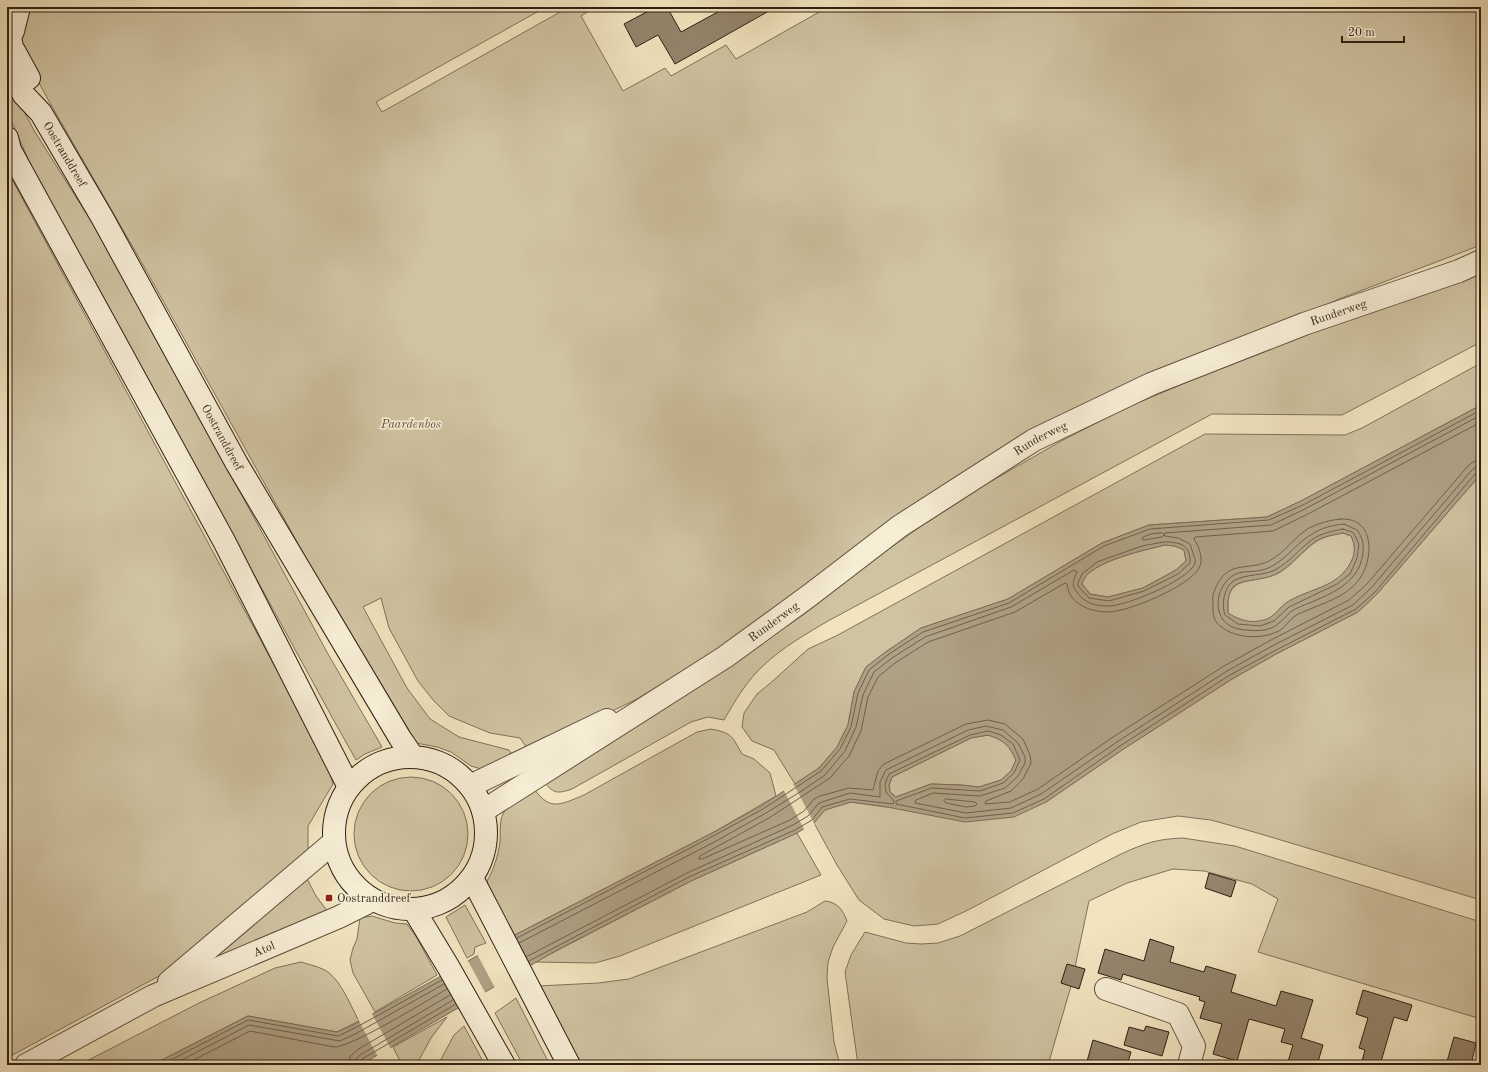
<svg xmlns="http://www.w3.org/2000/svg" width="1488" height="1072" font-family="'Old Standard TT',serif">
  <rect width="100%" height="100%" fill="#f1e4bf"/>
  <filter id="stains"><feTurbulence type="fractalNoise" baseFrequency=".005" numOctaves="4"/><feColorMatrix values="0 0 0 0 .2 0 0 0 0 .09 0 0 0 0 .02 0 0 0 .5 -.17"/></filter>
  <radialGradient id="worn" r=".72"><stop offset=".6" stop-color="#630" stop-opacity="0"/><stop offset="1" stop-color="#630" stop-opacity=".3"/></radialGradient>
  <g fill="#d0c3a2" stroke="#80715a">
    <path d="M26,7H546L376,102L382,112L569,7H595L581,16L623,91L665,68L671,76L726,45L736,59L828,7H1481V245L1339,299L1313,311L1122,389L727,645L635,700L529,751L520,738L490,733L449,716L433,700L418,681L389,628L381,598L363,607L407,688L430,719L459,737L509,750L514,758L485,770L471,766L451,752L437,747L416,743L331,603L142,263L50,103L27,61L21,45V32Z"/>
    <path d="M7,80L35,132L93,224L162,348L328,654L382,747L365,754L356,760L333,719L32,168L7,111Z"/>
    <path d="M7,170L328,765L333,784L308,826V849L195,953L161,975L7,1058Z"/>
    <path d="M1481,271V342L1342,415L1212,414L828,621C806,634 783,647 764,665C747,680 735,701 724,720L708,717L691,722L572,789C557,794 553,794 543,780L757,647L803,615L886,551L917,529L988,483L1063,440L1126,408L1248,356Z"/>
    <path d="M1481,363V405L1301,501L1267,517L1149,525L1102,543L1008,599L921,628L887,651L866,667L854,692L848,725L837,747L819,768L795,784L774,750L752,741L742,727L744,713L757,694L774,680L808,649L836,636L1205,434L1345,435L1362,428Z"/>
    <path d="M1481,474V900L1254,832L1211,820L1178,816L1141,822L1112,834L968,910L938,924L914,926L884,919L859,900L837,865L814,823L824,810L851,802L887,807L1046,802L1122,750L1232,679L1278,653L1358,612L1377,594Z"/>
    <path d="M1343,533L1351,536C1355,544 1356,553 1351,562C1338,589 1309,588 1286,603C1276,611 1274,619 1259,622C1248,623 1237,619 1228,613C1228,603 1227,594 1234,587C1241,579 1264,580 1277,574C1292,566 1303,550 1317,541C1325,536 1334,535 1343,533Z"/>
    <path d="M1165,545L1175,546L1184,550L1186,561L1176,570L1143,588L1108,597L1090,594L1082,584C1083,581 1084,578 1086,576C1100,560 1144,550 1165,545Z"/>
    <path d="M711,729C732,733 732,736 742,754L754,759L770,773L776,796L714,832L511,937L492,899L487,881C494,869 498,856 500,842C501,831 498,819 506,809C512,800 524,793 532,786C549,811 558,806 584,795L697,732Z"/>
    <path d="M988,735C1004,740 1009,745 1016,760L1011,771L1001,780L979,787L961,785L931,784L896,797L890,792L889,785L892,777L971,738Z"/>
    <circle cx="411" cy="834" r="57"/>
    <path d="M797,833L821,875L620,956L595,963L535,962L691,881Z"/>
    <path d="M1183,838L1235,846L1481,922V1019L1258,952L1278,899L1252,884L1204,871L1173,869L1127,883L1089,901L1071,986L1048,1065H858L845,972L851,955L865,932L906,943L921,944L938,943L960,936L1121,854C1145,843 1157,839 1183,838Z"/>
    <path d="M304,873L316,896L329,913L223,957L219,952Z"/>
    <path d="M825,901C837,902 843,910 847,921L833,947L828,962L827,978L834,1042L840,1065H581L538,986L598,983L629,979L807,912Z"/>
    <path d="M465,905L486,943L475,947L474,954L467,958L446,917Z"/>
    <path d="M372,916L395,923L407,924L417,938L437,975L375,1012L353,973L350,960L353,948L357,939L360,918Z"/>
    <path d="M301,962C310,965 321,967 328,972C343,984 350,1005 359,1021L337,1032L248,1016L152,1065H79L199,1003L275,968Z"/>
    <path d="M516,998L550,1065H523L495,1013Z"/>
    <path d="M447,1017L431,1038L418,1062V1065H402L393,1047Z"/>
    <path d="M464,1026L485,1065H438L454,1035Z"/>
  </g>
  <path fill="#afa185" stroke="#7c6d57" fill-rule="evenodd" d="M1481,405V474L1377,594L1358,612L1278,653L1232,679L1122,750L1046,802L1014,817L965,822L887,807L851,802L825,810L814,823L797,833L691,881L557,950L364,1063L365,1065H152L248,1016L337,1032L353,1025L511,937L714,832L761,806L819,768L837,747L848,725L854,692L866,667L887,651L921,628L1008,599L1102,543L1149,525L1267,517L1301,501ZM1343,533L1351,536C1355,544 1356,553 1351,562C1338,588 1309,588 1286,603C1276,611 1274,619 1259,621C1248,623 1237,619 1228,613C1228,603 1227,594 1234,586C1242,579 1265,581 1278,573C1292,565 1302,551 1316,541C1324,536 1334,535 1343,533ZM1165,545L1175,546L1184,550L1186,561L1176,570L1143,588L1108,597L1090,594L1082,584C1083,581 1084,578 1086,576C1100,560 1144,550 1165,545ZM988,735C1004,740 1009,745 1016,760L1011,771L1001,780L979,787L961,785L931,784L896,797L890,792L889,785L892,777L971,738Z"/>
  <g fill="#f1e4bf">
    <path d="M793,783L815,825L805,831L783,789Z"/>
    <path d="M512,935L530,968L495,988L477,954Z"/>
    <path d="M467,959L486,994L460,1008L441,973Z"/>
    <path d="M371,1012L391,1049L378,1057L358,1019Z"/>
  </g>
  <g fill="none" stroke-linecap="round" stroke-linejoin="round">
    <g stroke="#6f604c" stroke-width="1">
      <path d="M1481,422L1308,514L1273,531L1195,537L1194,539C1199,546 1204,560 1199,568C1190,586 1128,612 1108,612C1090,612 1069,604 1067,584L1065,583L1015,612L928,642L895,663L878,677L868,697L861,731L849,756L830,778L769,818L700,856L699,859H702L790,820L804,811L814,799L820,796L849,788L873,790L878,771L884,764L966,724L988,720L1005,724L1023,739L1030,755L1031,763L1023,779L1011,791L986,801L985,804L1010,802L1038,789L1113,737L1224,666L1271,640L1349,600L1367,584L1467,467L1473,462L1481,460"/>
      <path d="M1341,519C1376,517 1374,561 1358,581C1346,597 1321,604 1303,612C1301,613 1297,614 1295,616C1289,620 1286,627 1279,631C1261,640 1232,639 1217,623C1212,617 1213,609 1213,602C1212,596 1214,591 1217,585C1229,560 1249,571 1269,561C1285,553 1294,537 1309,528C1319,523 1330,520 1341,519Z"/>
      <path d="M1344,524L1357,530C1362,537 1364,543 1363,552C1360,587 1322,597 1295,609C1289,612 1285,619 1279,623C1269,633 1251,631 1239,629C1211,624 1213,587 1234,575C1240,571 1250,572 1257,571C1281,568 1293,545 1312,534C1321,528 1333,525 1344,524Z"/>
      <path d="M1343,529L1352,532L1354,534L1359,544L1357,558L1350,574L1337,584L1289,607L1274,621L1260,626L1238,624L1225,615C1222,606 1223,594 1229,585C1238,573 1261,577 1275,570C1290,562 1300,548 1313,539C1322,533 1333,531 1343,529Z"/>
      <path d="M1162,533L1164,535L1162,537L1144,540L1142,539L1143,537L1151,534Z"/>
      <path d="M1164,542C1179,542 1191,544 1190,563L1178,574L1144,591L1109,601L1089,598L1078,586V583L1082,574L1097,562L1142,546Z"/>
      <path d="M946,799L975,802L977,804L975,806L966,807L946,803L944,801Z"/>
      <path d="M517,938L715,835L763,809L821,771L840,749L851,727L858,693L869,670L889,654L923,632L1009,603L1104,546L1150,529L1269,520L1303,505L1481,410"/>
      <path d="M519,943L718,840L766,813L800,792L825,775L845,751L856,727L863,695L874,672L892,658L925,637L1011,607L1074,570L1077,572C1072,584 1071,586 1080,596C1087,604 1098,606 1108,606C1127,606 1186,581 1195,564V559L1190,544L1178,538L1165,536L1164,534L1165,533L1271,525L1305,509L1481,415"/>
      <path d="M526,957L687,873L793,825L808,816L818,804L822,802L850,793L880,797V782L886,770L968,730L986,726L1003,730L1018,743L1025,757V763L1018,776L1005,788L980,796L933,793L916,800L915,803L966,813L1011,808L1041,794L1117,742L1227,671L1274,645L1353,605L1371,588L1471,471L1476,467H1481"/>
      <path d="M529,961L689,877L795,830L812,820L822,807L850,799L893,804L894,801L886,792L885,784L889,774L970,735L988,731L1001,735L1013,744L1020,760L1014,773L1003,783L980,791L932,788L896,801V804L965,818L1013,813L1044,799L1120,746L1230,675L1276,650L1356,609L1375,592L1475,474L1481,472"/>
      <path d="M161,1065L248,1020L338,1036L355,1028L442,980"/>
      <path d="M172,1065L249,1025L340,1041L357,1033L444,984"/>
      <path d="M184,1065L250,1031L334,1047C350,1048 428,1000 447,989"/>
      <path d="M349,1065L350,1057L357,1050L450,995"/>
      <path d="M355,1065L356,1059L360,1055L453,1000"/>
      <path d="M360,1065V1062L362,1059L456,1004"/>
    </g>
  </g>
  <g fill="#94856c" stroke="#2f1f13">
    <path d="M656,7H667L681,32L727,7H776L675,64L658,35L636,47L624,24Z"/>
    <path d="M1209,873L1236,881L1231,897L1205,888Z"/>
    <path d="M1150,939L1174,947L1170,962L1204,972L1206,966L1236,975L1231,992L1276,1006L1281,991L1313,1000L1301,1038L1323,1045L1317,1065H1287L1293,1045L1281,1042L1285,1029L1249,1019L1237,1061L1213,1054L1222,1024L1200,1018L1205,1002L1199,1000L1200,997L1123,974L1121,980L1098,973L1105,949L1144,961Z"/>
    <path d="M1067,964L1085,969L1079,989L1061,983Z"/>
    <path d="M1363,990L1412,1005L1407,1021L1394,1017L1380,1065H1361L1365,1050L1359,1048L1368,1018L1356,1014Z"/>
    <path d="M1146,1026L1169,1032L1162,1056L1124,1045L1129,1027L1144,1031Z"/>
    <path d="M1454,1037L1476,1043L1471,1065H1446Z"/>
    <path d="M1093,1040L1131,1052L1127,1065H1086Z"/>
  </g>
  <g fill="none" stroke-linecap="round" stroke-linejoin="round">
    <g stroke="#60503e" stroke-width="24">
      <path id="minor" d="M1106,989L1178,1014L1194,1046L1189,1065"/>
    </g>
    <g stroke="#60503e" stroke-width="24">
      <g id="tertiary">
        <path d="M470,786L607,720"/>
        <path id="s1" d="M483,811L725,657L810,595L900,526L1034,440L1151,384L1304,324L1459,271L1481,261"/>
        <path d="M169,982L334,842"/>
        <path id="s2" d="M26,1065L153,996L339,917L373,900"/>
      </g>
    </g>
    <g stroke="#2f1f13" stroke-width="24">
      <g id="secondary">
        <path d="M10,38L12,47L29,78"/>
        <path d="M7,41L13,31L19,7"/>
        <path id="s3" d="M7,65L24,95L41,113L103,219L237,464L400,738L413,757"/>
        <path d="M7,138L10,150L224,541L349,787"/>
        <circle cx="410" cy="833" r="76"/>
        <path d="M472,878L569,1065"/>
        <path d="M414,910L449,968L504,1065"/>
      </g>
    </g>
    <use href="#minor" stroke="#f6edd5" stroke-width="22"/>
    <use href="#tertiary" stroke="#f6edd5" stroke-width="22"/>
    <use href="#secondary" stroke="#f6edd5" stroke-width="22"/>
  </g>
  <rect fill="#8f2418" stroke="#f6edd5" stroke-width="1.5" x="325" y="894" width="8" height="8" rx="2"/>
  <g text-anchor="middle" stroke-width="3.5" stroke-linejoin="round" paint-order="stroke">
    <g font-size="12" fill="#2f1f13" stroke="#f6edd5">
      <text dy="4" stroke="none"><textPath href="#s3" startOffset="107">Oostranddreef</textPath></text>
      <text dy="4" stroke="none"><textPath href="#s1" startOffset="995">Runderweg</textPath></text>
      <text dy="4" stroke="none"><textPath href="#s3" startOffset="431">Oostranddreef</textPath></text>
      <text dy="4" stroke="none"><textPath href="#s1" startOffset="671">Runderweg</textPath></text>
      <text dy="4" stroke="none"><textPath href="#s1" startOffset="347">Runderweg</textPath></text>
      <text dy="4" stroke="none"><textPath href="#s2" startOffset="265">Atol</textPath></text>
    </g>
    <g font-size="12" font-style="italic" fill="#5f503e" stroke="#f6edd5">
      <text x="411" y="428">Paardenbos</text>
    </g>
    <g font-size="12" fill="#2f1f13" stroke="#f6edd5" text-anchor="start">
      <text x="337" y="902">Oostranddreef</text>
    </g>
  </g>
  <rect width="1488" height="1072" fill="none" stroke="#f1e4bf" stroke-width="24"/>
  <rect x="8" y="8" width="1472" height="1056" fill="none" stroke="#2f1f13" stroke-width="2"/>
  <rect x="12" y="12" width="1464" height="1048" fill="none" stroke="#2f1f13"/>
  <path d="M1342 36v6h62v-6" fill="none" stroke="#2f1f13" stroke-width="2"/>
  <text x="1348" y="36" font-size="12" fill="#2f1f13" stroke="#f6edd5" stroke-width="3" paint-order="stroke">20 m</text>
  <rect width="100%" height="100%" filter="url(#stains)"/>
  <rect width="100%" height="100%" fill="url(#worn)"/>
</svg>
